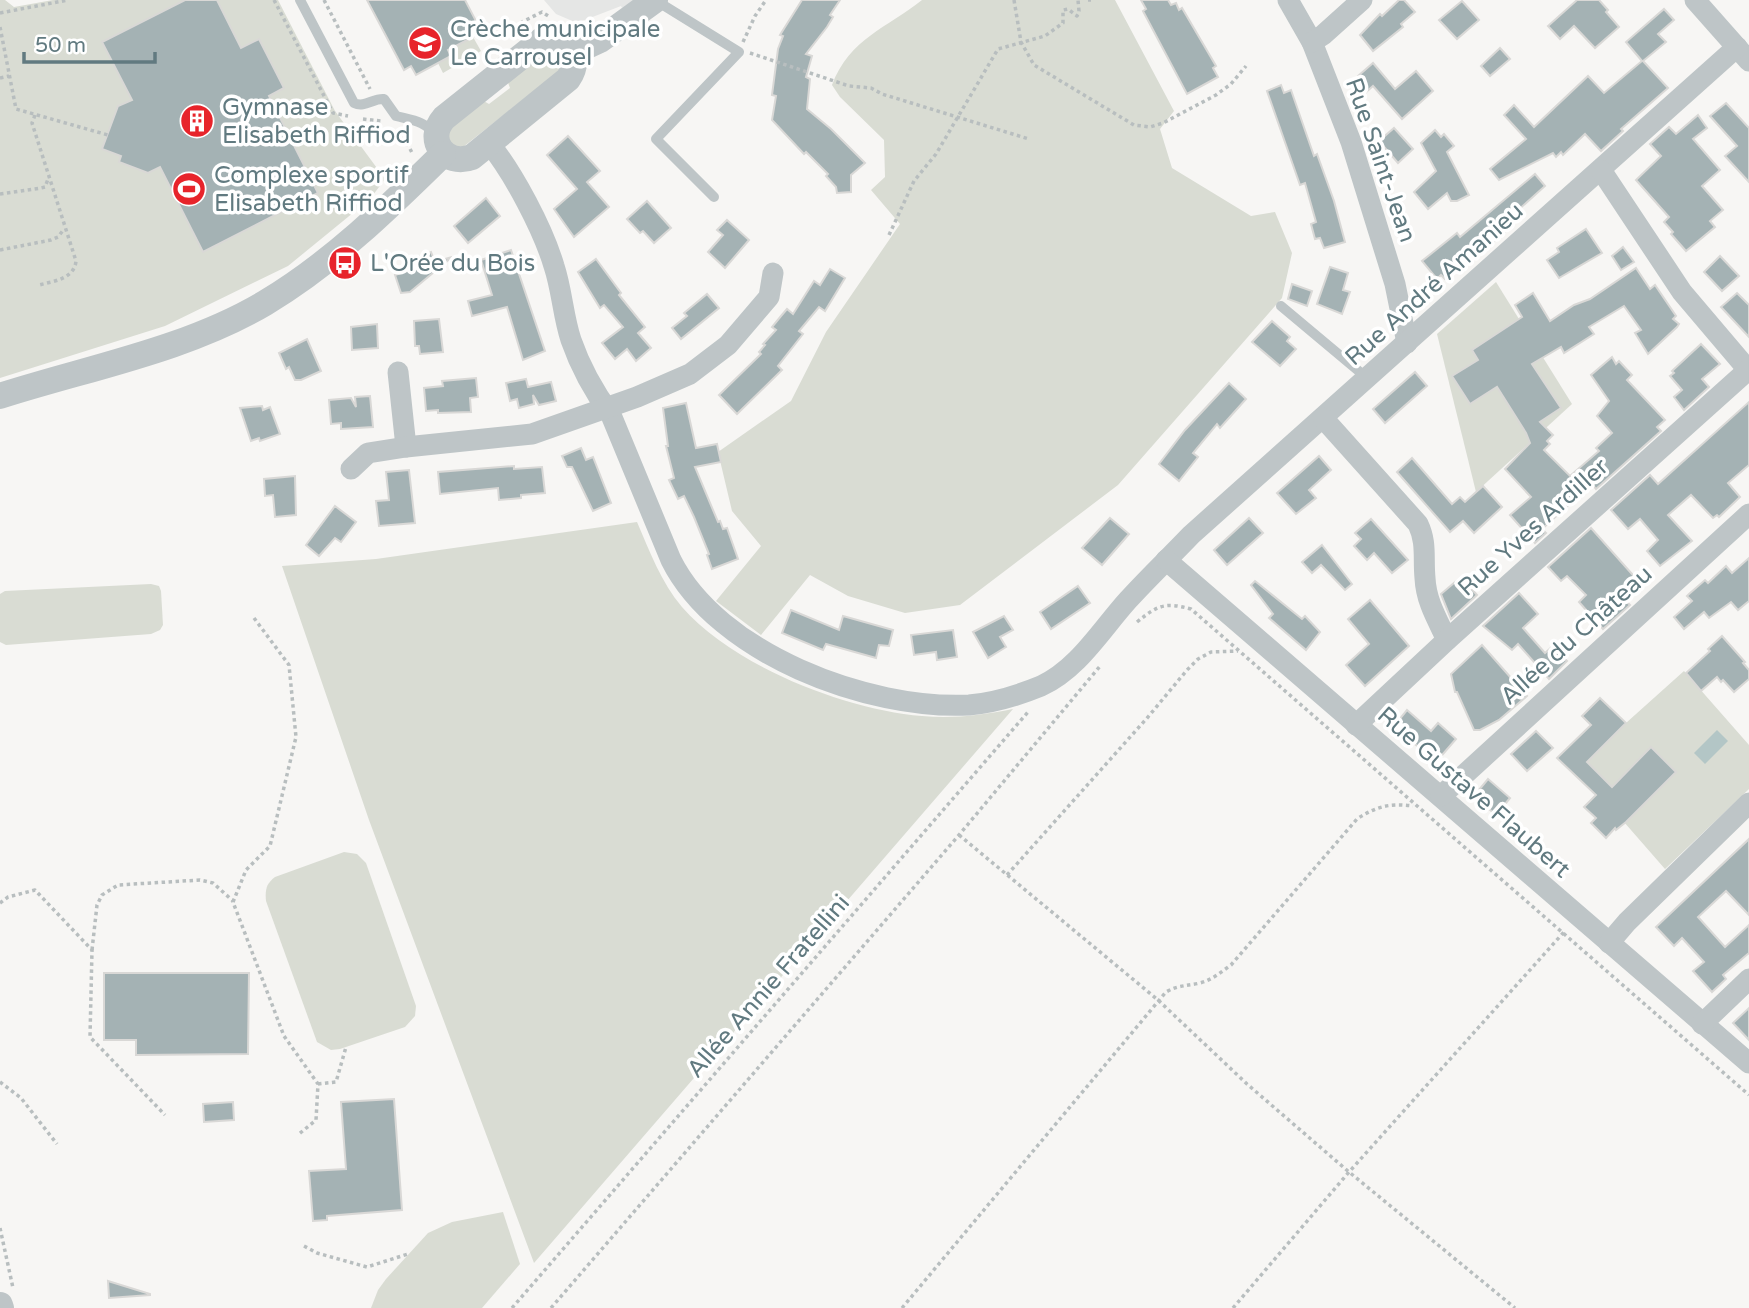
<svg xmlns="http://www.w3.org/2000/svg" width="1749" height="1308" font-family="'Varela Round',sans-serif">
  <rect width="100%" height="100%" fill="#f7f6f4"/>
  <path fill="#e5e6e5" d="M544,0H634L622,8L621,6L577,23L556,14Z"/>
  <g fill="#d9dcd3">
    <path d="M0,0H5L14,7L53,0H278L335,111L385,179L370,199L288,266L165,326L0,378Z"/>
    <path d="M922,0H1115L1174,111L1160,129L1172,168L1251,216L1275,212L1292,253L1282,298L1118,485L960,605L905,613L848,596L810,575L761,635L716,601L761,546L732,511L718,452L791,401L826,332L900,224L871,190L885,177L884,140L840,97L832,85C850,38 887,28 922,0Z"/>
    <path d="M473,37L481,51L443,73L438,63L451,56L448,50Z"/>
    <path d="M549,49L562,57V66L557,73L463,147L449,146L447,127L482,100L489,104L510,88L507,80Z"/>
    <path d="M1496,282L1572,404L1476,492L1437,334Z"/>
    <path d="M637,522C650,552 661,582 682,607C733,666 846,710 922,716C953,719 982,715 1013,709L534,1263L369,820L282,566L376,559Z"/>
    <path d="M151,584L159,586L161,591L163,625L160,630L151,634L6,645L0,642V594L5,591Z"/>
    <path d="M1684,671L1749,745V789L1665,869L1624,822L1561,762L1584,740L1598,751L1626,723Z"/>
    <path d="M344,852L357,854L366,863L416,1006L415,1016L405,1027L340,1049L331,1050L317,1042L266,901C265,890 266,884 275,877Z"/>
    <path d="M503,1212L520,1264L482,1308H371L378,1290L386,1279L428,1233L452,1222Z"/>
  </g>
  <path fill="#b3c6c6" d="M1717,730L1728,741L1705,764L1694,753Z"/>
  <g fill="#a4b2b4" stroke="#d9d8d6" stroke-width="2">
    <path d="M185,0H217L241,48L259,39L284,88L269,96L318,193L203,252L160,167L148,173L119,162L121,156L102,149L118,106L132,100L102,42Z"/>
    <path d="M367,0H465L476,21L467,26L473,37L448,50L451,56L416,75L411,66L404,70Z"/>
    <path d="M802,0H840L830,15L833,17L827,27L806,54L812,56L806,77L810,79L807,109L831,129L865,163L851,175V192L837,193L836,187L826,176L828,174L806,152L804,154L772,120L776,96L772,95L778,49L783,36L780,35Z"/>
    <path d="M1141,0H1168L1171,5L1176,3L1179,10L1182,8L1216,66L1213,68L1218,77L1187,94L1143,11L1146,9Z"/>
    <path d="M1399,0H1404L1415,12L1401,24L1403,27L1373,51L1360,35L1380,14L1382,16Z"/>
    <path d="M1577,0H1599L1608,10L1606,12L1619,27L1595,48L1574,26L1560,39L1548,26Z"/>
    <path d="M1462,1L1479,20L1457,39L1439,20Z"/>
    <path d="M1664,9L1674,20L1658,34L1666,42L1643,61L1668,88L1621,129L1623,131L1601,151L1585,134L1563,155L1561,152L1556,157L1553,153L1499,180L1490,169L1526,139L1504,115L1514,105L1534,127L1588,76L1604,93L1642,61L1626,42Z"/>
    <path d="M1500,48L1510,59L1490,76L1481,66Z"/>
    <path d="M1373,63L1395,89L1416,71L1433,91L1402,119L1373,86L1365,93L1358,76Z"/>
    <path d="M1281,85L1284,93L1291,90L1314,156L1317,154L1334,201L1345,242L1324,248L1320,238L1315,239L1311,224L1316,222L1305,183L1300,185L1267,91Z"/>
    <path d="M1726,103L1749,128V182L1725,156L1737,146L1710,116Z"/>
    <path d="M1698,115L1707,128L1693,139L1720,170L1702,186L1723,210L1710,221L1715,227L1686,251L1671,234L1673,232L1664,222L1669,217L1636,180L1661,156L1650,144L1669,127L1676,134Z"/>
    <path d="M1394,128L1413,149L1398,163L1379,141Z"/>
    <path d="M1435,130L1441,137L1444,134L1454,146L1447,152L1469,195L1457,201H1451L1447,193L1428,209L1414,192L1436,171L1421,143Z"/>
    <path d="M568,136L600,171L587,182L609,207L574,237L554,209L577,189L547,155Z"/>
    <path d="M1535,174L1545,186L1507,220L1512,226L1478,255L1475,252L1445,279L1441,275L1437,279L1422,261L1457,233L1460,237Z"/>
    <path d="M486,198L500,216L468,243L454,226Z"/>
    <path d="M647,201L671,228L654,243L643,231L640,233L627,219Z"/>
    <path d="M727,220L749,240L725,268L708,252L723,235L717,230Z"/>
    <path d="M1586,229L1602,253L1559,278L1547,260L1559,252L1557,248Z"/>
    <path d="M1623,247L1634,262L1621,270L1612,256Z"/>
    <path d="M511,250L545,351L523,360L507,307L472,316L468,301L492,295L481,260Z"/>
    <path d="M431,252L435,262L452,257L410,292L401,293L395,275L422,266L419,257Z"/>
    <path d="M1720,256L1739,276L1722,291L1704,272Z"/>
    <path d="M596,259L621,293L619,295L645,327L638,333L651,348L636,361L627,349L615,359L602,343L623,327L604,305L600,308L578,272Z"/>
    <path d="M1330,267L1348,273L1343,290L1350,292L1342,314L1317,304Z"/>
    <path d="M1636,268L1650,289L1655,285L1676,316L1673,319L1679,324L1677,327L1648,354L1635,333L1641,330L1624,306L1589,327L1594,334L1564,353L1561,347L1532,364L1561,408L1540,422L1553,435L1547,441L1550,444L1544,450L1570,476L1599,451L1596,448L1612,433L1597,416L1609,401L1591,375L1612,357L1616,364L1619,361L1632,375L1627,380L1665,420L1657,427L1661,431L1596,489L1592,484L1542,529L1546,533L1535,543L1510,515L1531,497L1505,469L1530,443L1526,433L1497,387L1470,404L1452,376L1478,360L1472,350L1522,317L1515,305L1533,293L1550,321L1574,305L1590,299Z"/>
    <path d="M830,269L845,278L825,311L819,307L799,331L803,334L778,366L782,370L737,414L719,395L761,354L759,352L765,345L763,344L776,330L772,327L781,316L787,309L793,314L814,281L820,285Z"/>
    <path d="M1292,284L1312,291L1307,306L1288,299Z"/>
    <path d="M1737,293L1749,305V337L1721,307Z"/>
    <path d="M707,294L719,308L681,339L672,328L687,316L684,313Z"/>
    <path d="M439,319L443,352L420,354L419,346H415L414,321Z"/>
    <path d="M1272,321L1290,337L1287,341L1296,349L1280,366L1252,342Z"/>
    <path d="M377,324L378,348L352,350L351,327Z"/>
    <path d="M307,339L321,371L301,380H295L289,367L286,369L279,353Z"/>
    <path d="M1701,344L1720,364L1702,379L1709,387L1684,410L1674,397L1682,390L1670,376L1674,373L1672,371Z"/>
    <path d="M1415,372L1427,386L1385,423L1373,409Z"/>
    <path d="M476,378L478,397L470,398L471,412L438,413V410L426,411L424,388L443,386L442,381Z"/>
    <path d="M526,379L528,387L551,382L556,401L539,405L533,395L534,404L519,408L517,399L510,401L506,383Z"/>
    <path d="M1229,383L1246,399L1220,428L1217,424L1193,453L1198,457L1179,481L1159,464L1185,430Z"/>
    <path d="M370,396L373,427L341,429V423L331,424L329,400L351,398L356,407L355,397Z"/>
    <path d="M1749,402V465L1728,483L1740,497L1719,517L1717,515L1713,518L1691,495L1668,515L1692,541L1660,566L1647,551L1658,540L1640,519L1628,529L1611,510L1650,475L1658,484Z"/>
    <path d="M686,403L696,448L717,444L721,462L695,467L718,522L720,521L723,529L727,528L738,559L712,569L707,555L709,554L694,517L684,496L678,499L669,480L674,478L666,446H668L663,408Z"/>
    <path d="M262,406L263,410L270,407L280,434L260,441L259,438L251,441L240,408Z"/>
    <path d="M581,448L586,460L593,457L611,503L593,511L572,467H567L562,456Z"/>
    <path d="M1319,456L1331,470L1309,490L1316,498L1296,514L1277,493Z"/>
    <path d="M1412,458L1452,504L1460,497L1465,502L1483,486L1502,507L1474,533L1463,521L1450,532L1397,472Z"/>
    <path d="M514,466V469L542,467L545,493L521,495V498L499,500L498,488L440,494L438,472Z"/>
    <path d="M409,470L415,523L379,526L376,501L389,500L386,472Z"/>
    <path d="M295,476L296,515L275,517L273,495L265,496L264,479Z"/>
    <path d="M335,506L356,522L341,542L335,538L319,556L306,545Z"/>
    <path d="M1110,518L1129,534L1102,565L1082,548Z"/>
    <path d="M1249,518L1263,533L1227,565L1214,550Z"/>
    <path d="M1371,519L1408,560L1392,573L1374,553L1367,560L1354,546L1361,539L1355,533Z"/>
    <path d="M1591,528L1640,583L1623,598L1630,605L1603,629L1579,602L1586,595L1567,576L1561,581L1548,567Z"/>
    <path d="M1322,545L1352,584L1345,590L1321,565L1312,573L1302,562Z"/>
    <path d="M1749,558V601L1738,610L1731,602L1709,618L1704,612L1684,629L1674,617L1692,601L1687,596L1689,594L1705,580L1708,583L1726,566L1732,573Z"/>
    <path d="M1461,577L1477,595L1451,619L1441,594Z"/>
    <path d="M1255,581L1302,619L1305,616L1320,632L1306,650L1269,618L1273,614L1251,585Z"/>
    <path d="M1078,586L1090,603L1051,629L1040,612Z"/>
    <path d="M1519,593L1538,614L1523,628L1545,653L1553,646L1567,661L1549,679L1518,644L1512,650L1483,626Z"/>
    <path d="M1370,600L1409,646L1365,686L1346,665L1369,644L1348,619Z"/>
    <path d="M791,610L839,630L843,616L893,630L889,646L879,645L876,658L826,644L823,650L782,633Z"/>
    <path d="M1004,616L1013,630L1000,637L1006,647L988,658L973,632Z"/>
    <path d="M953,630L957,657L937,660L936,652L914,655L911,635Z"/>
    <path d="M1722,636L1745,662L1743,663L1749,670V679L1734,692L1723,680L1721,682L1717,677L1701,691L1686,673L1710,651L1708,649Z"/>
    <path d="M1482,645L1527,696L1499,720L1480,730H1474L1457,692H1455L1451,674Z"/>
    <path d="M1600,698L1626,723L1587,762L1612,787L1651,747L1676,772L1626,822L1616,830L1615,828L1606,838L1591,823L1596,818L1584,807L1596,795L1557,758L1591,725L1582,716Z"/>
    <path d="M1407,710L1431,731L1438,723L1456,739L1436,762L1394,726Z"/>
    <path d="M1536,731L1553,748L1527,771L1511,754Z"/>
    <path d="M1488,779L1510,798L1496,815L1474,796Z"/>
    <path d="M1749,839V915L1726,891L1698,917L1725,947L1749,925V953L1723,975L1726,979L1712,992L1693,971L1704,962L1682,938L1674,946L1656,927Z"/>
    <path d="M104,973H249L248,1054L136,1055V1040H104Z"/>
    <path d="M1749,1008V1040L1733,1023Z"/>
    <path d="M394,1099L402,1210L327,1216V1220L313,1221L309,1171L346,1169L341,1102Z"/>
    <path d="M233,1102L234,1120L204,1122L203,1104Z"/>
    <path d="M108,1281L150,1294V1295L109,1298Z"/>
  </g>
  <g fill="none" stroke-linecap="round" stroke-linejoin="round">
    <g stroke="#b8bebf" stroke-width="3.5" stroke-dasharray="3.5 3.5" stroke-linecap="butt">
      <path d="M274,0L333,113L348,116"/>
      <path d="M324,0L370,89"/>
      <path d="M1014,0L1021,42L1034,65L1134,125L1150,127L1163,123L1216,95L1231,84L1246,66"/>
      <path d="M1088,0H1091"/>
      <path d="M0,13L68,0"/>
      <path d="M0,27L16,109L108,135"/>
      <path d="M521,31L522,22L542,12L550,17"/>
      <path d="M743,42L755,16L766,0"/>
      <path d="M750,53L849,86L871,88L882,94L1029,139"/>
      <path d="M0,78L9,76"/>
      <path d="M35,115L32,123L76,261C74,279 54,281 39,285"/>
      <path d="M363,119L381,121V119"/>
      <path d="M401,130L413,155"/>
      <path d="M0,194L41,188L45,187L48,179"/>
      <path d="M889,235L914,181L936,154L998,49L1045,36L1063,23V10L1068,9L1077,16L1079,11L1078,0"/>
      <path d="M0,250L51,240L58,237L64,229"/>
      <path d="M254,618L289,665L296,737L270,846L246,870L233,902L284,1036L318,1084L316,1120L299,1134"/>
      <path d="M1137,622C1158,605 1165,602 1191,609L1749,1095"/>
      <path d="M959,835L1158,1000L1247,1084L1349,1172L1515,1308"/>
      <path d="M1007,875L1148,717L1187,670L1198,659L1211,652L1238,651"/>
      <path d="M0,903L8,897L35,890L92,950L90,1037L165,1115"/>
      <path d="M92,950L97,905L102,895L118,885L200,880L213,883L233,901"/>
      <path d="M0,1082L21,1098L57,1144"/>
      <path d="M318,1084L336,1082L346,1047"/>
      <path d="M0,1228L13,1288"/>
      <path d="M304,1246L317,1253L367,1267L408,1254"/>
      <path d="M512,1308L1028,712"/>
      <path d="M551,1308L959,835L1101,665"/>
      <path d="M902,1308L1166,992C1178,985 1188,986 1200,983C1212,980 1221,972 1231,965L1357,819C1377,806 1390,803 1413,806"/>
      <path d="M1233,1308L1349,1172L1564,932"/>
    </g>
    <g stroke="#bec5c7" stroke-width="10">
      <path d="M300,0L354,103C365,108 373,98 384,99L396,116C411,120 426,121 435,135"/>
      <path d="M655,0L739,52L656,139L714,197"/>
      <path d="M1281,306L1367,378"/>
    </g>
    <g stroke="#bec5c7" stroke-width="21">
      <path d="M1288,0L1312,42L1351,142L1395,284L1407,343"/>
      <path d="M1695,0L1749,61"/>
      <path d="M1312,42L1323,35L1362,0"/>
      <path d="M489,143C514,174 543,229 554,266C562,290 563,316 571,340C580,366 595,393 611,415L671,560C718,654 868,710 969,705C993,703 1019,695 1041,686C1078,669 1101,630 1128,600C1148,578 1170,557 1191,535L1737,47"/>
      <path d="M1601,170L1682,292L1749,371"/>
      <path d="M398,372L406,447"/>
      <path d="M1323,418L1418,524C1427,543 1423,557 1425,578C1426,601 1437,619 1447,640"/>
      <path d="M351,469L368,453L406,447L532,434L637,397L690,374L728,345L769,297L773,273"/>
      <path d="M1166,560L1749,1063"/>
      <path d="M1356,725L1447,640L1748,370"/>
      <path d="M1441,796L1749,514"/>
      <path d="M1609,943L1627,922L1749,803"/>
      <path d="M1702,1024L1749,979"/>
    </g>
    <g stroke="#bec5c7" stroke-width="26">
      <path d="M550,38C571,42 581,60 568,79L472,157C445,167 425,140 444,118L542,40Z"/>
      <path d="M572,53L600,40L655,0"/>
      <path d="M0,396C87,368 186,350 265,303C332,263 388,208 443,154"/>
      <path d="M0,1305L1,1308"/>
    </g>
  </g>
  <defs>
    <g id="school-disc" transform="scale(1.75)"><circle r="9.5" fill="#e7242b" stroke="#fff"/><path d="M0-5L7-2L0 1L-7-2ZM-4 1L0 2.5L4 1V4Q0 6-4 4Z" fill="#fff"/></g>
    <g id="building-disc" transform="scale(1.75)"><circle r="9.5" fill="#e7242b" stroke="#fff"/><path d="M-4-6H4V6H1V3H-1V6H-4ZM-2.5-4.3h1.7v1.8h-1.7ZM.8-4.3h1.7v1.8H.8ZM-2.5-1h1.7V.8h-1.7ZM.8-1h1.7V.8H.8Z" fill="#fff"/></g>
    <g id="stadium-disc" transform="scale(1.75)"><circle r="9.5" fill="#e7242b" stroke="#fff"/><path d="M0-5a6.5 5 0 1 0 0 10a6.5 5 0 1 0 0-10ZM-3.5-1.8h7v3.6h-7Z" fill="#fff"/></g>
    <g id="bus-disc" transform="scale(1.75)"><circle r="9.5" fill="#e7242b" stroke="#fff"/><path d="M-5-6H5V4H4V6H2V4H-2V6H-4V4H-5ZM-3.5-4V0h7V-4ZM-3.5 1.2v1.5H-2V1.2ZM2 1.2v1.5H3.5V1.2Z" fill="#fff"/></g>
  </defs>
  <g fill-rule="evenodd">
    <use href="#school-disc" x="425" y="43"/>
    <use href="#building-disc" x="197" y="121"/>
    <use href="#stadium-disc" x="189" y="189"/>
    <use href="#bus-disc" x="345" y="263"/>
  </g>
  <g text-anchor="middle" stroke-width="7" stroke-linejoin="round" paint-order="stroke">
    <g font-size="24" fill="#617a80" stroke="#fff" text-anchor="start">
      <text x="450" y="37">Crèche municipale<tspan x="450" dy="28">Le Carrousel</tspan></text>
      <text x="222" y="115">Gymnase<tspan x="222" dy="28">Elisabeth Riffiod</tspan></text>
      <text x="214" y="183">Complexe sportif<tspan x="214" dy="28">Elisabeth Riffiod</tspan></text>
      <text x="370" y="271">L'Orée du Bois</text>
    </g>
    <g font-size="24" fill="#617a80" stroke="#fff">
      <text transform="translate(1381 160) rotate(71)" y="8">Rue Saint-Jean</text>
      <text transform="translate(1434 284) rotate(-42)" y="8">Rue André Amanieu</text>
      <text transform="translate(1533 527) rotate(-42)" y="8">Rue Yves Ardiller</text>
      <text transform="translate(1576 635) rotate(-42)" y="8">Allée du Château</text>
      <text transform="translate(1474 792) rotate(41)" y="8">Rue Gustave Flaubert</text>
      <text transform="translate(768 986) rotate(-49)" y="8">Allée Annie Fratellini</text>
    </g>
  </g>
  <path d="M24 52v10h131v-10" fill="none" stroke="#617a80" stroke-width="3.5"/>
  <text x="35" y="52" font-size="21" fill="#617a80" stroke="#ffffff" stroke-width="5" paint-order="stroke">50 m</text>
</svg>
